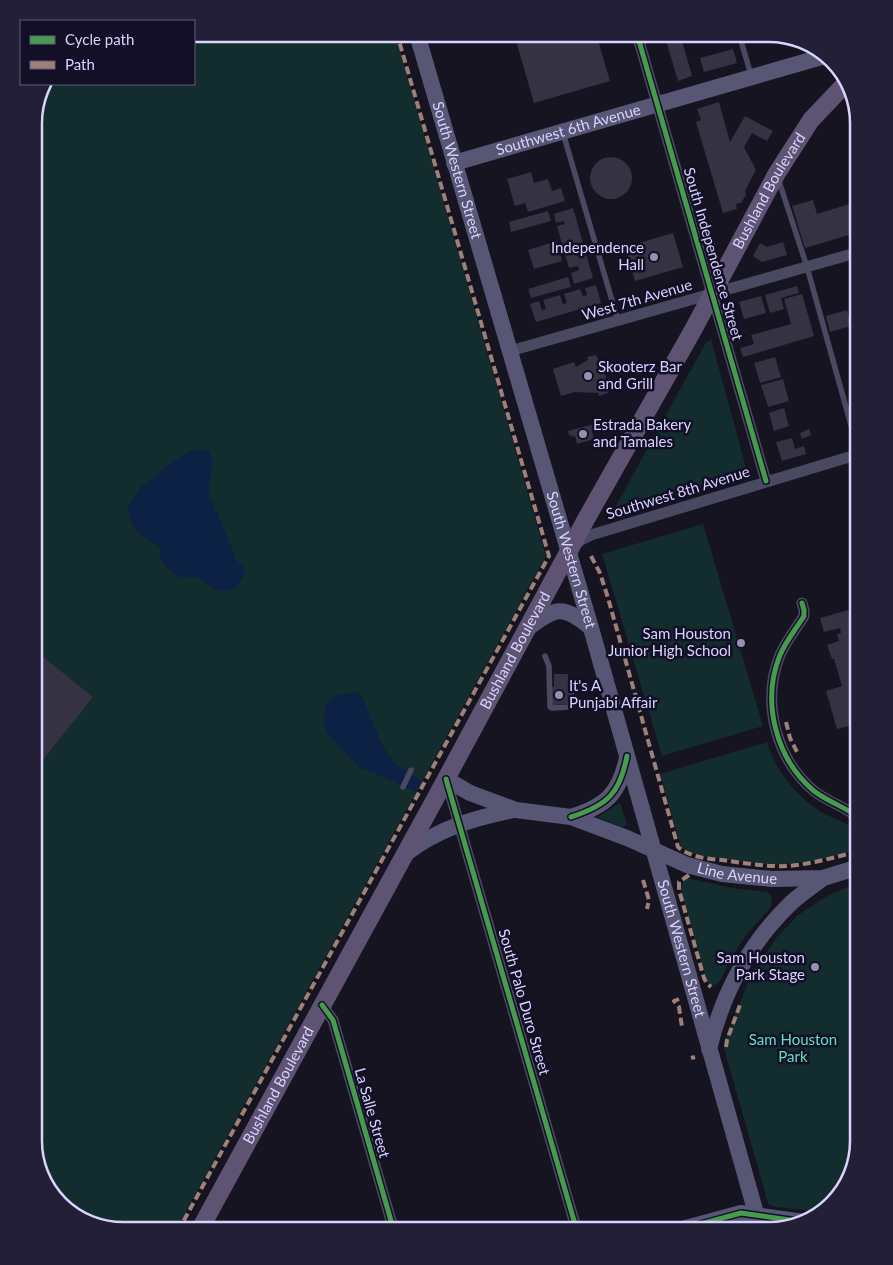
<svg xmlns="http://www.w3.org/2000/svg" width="893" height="1265" font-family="Lato,sans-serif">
  <rect width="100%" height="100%" fill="#161421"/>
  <g fill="#132c2d">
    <path d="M194,34H395L546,556L175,1231H118L78,1219L46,1187L34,1142V117L43,84H194Z"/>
    <path d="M711,339L747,471L612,513L705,344Z"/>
    <path d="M703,524L763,726L662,756L602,554Z"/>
    <path d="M767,742C776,771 795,795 821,812C831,818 844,821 852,828L859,849C836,856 811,862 787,864C766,866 743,862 722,859C708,857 692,856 681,847L660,774Z"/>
    <path d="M619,803L621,805L627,825L622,827L598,817Z"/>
    <path d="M687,878L732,888L767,892L770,894L772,899L771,907L746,935L729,962L721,980L715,985L711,984L707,981L681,891L683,881Z"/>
    <path d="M859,882V1142L847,1187L822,1212L776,1207L769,1205L767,1199L724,1049L725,1040L751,975L777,937L798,915L827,896Z"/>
  </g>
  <g fill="#0d2144">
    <path d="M194,450H209L213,463L208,496L213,503L237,561L244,567C246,582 231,596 217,590C209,587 204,579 197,577C193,576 189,578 185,578C173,577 156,560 161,548C141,534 135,535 127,509L140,488L179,457Z"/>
    <path d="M355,692L362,696C369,713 383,753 396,764C404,771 414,775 422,782L415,792L384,777L360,768L327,733L323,721L325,708L331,699L339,695Z"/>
  </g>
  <g fill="#343243">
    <path d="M514,34H596L610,81L534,103Z"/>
    <path d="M675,34H680L692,76L678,81L665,37Z"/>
    <path d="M733,49L737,63L704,72L700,58Z"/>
    <path d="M719,102L730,142L745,116L773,131L767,141L752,133L744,147L756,170L745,191L746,195L741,203L736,204L737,209L723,213L696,122L701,120L697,109Z"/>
    <circle cx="611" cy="178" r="21"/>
    <path d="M531,172L534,183L548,179L552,191L561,188L565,201L528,212L525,203L515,206L507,179Z"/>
    <path d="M813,200L817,214L859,201V232L805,248L792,206Z"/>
    <path d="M573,208L593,278L574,284L571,273L579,270L578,266L569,268L563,247L572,245L571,241L562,244L557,226L565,224L564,221L556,223L554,214Z"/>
    <path d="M548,211L551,221L511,232L509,222Z"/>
    <path d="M673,233L683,267L635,281L625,247Z"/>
    <path d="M557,241L562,261L534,269L528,250Z"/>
    <path d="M783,242L787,255L762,262L753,256L760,243L767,247Z"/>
    <path d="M568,277L571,287L531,298L528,289Z"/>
    <path d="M859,280V294L857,295L853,281Z"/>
    <path d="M596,285L601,303L536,322L530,304L539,301L542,310L546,309L543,300L560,295L563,304L567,303L564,294L580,289L583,296L587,295L585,288Z"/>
    <path d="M797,286L799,293L781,298L784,309L770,313L765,295Z"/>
    <path d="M802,294L814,336L743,357L740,348L754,344L751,335L791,324L784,299Z"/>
    <path d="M761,296L766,313L744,319L739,302Z"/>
    <path d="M859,299V312L855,300Z"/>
    <path d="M847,310L851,326L830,332L826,316Z"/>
    <path d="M596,355L605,373L608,393L599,396L598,393L575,392L561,396L553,369L574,362L576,367L588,360L587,357Z"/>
    <path d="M775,357L781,377L760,383L754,363Z"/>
    <path d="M783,379L789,401L768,407L761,385Z"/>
    <path d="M784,408L789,426L774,431L769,413Z"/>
    <path d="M594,424L596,430L592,431L594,439L577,444L575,436L572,437L571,435H569L568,431Z"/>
    <path d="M809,429L811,435L802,439L800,433Z"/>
    <path d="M792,438L795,449L804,446L806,454L782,461L776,442Z"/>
    <path d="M859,607V628L851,630L853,638L859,637V741L854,725L837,729L826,691L842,686L834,659H832L827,645L839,641L837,634L841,633L840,628L824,632L820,618Z"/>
    <path d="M42,656L93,697L34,771V666Z"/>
    <path d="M554,674H568V704L552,705L551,687H554Z"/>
  </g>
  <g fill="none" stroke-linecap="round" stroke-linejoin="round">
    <g stroke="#4a4962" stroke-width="5.5">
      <path d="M739,34L751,75"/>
      <path d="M563,133L618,321"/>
      <path d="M778,178L807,267L859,454"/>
      <path d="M545,656L549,666L550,707L552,708L570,707L572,686L580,682"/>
      <path d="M403,787L411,770"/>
    </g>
    <g stroke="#4a4962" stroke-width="11">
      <path d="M637,34L766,481"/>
      <path d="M510,351L859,252"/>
      <path d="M574,546L581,540L591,535L859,454"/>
      <path d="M802,603L804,610V616C796,629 786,641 780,655C761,702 776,759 814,791C828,802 846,807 859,818"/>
      <path d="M446,779L577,1231"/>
      <path d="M322,1005L333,1020L394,1231"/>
    </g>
    <g stroke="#575674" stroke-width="16">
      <path id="s1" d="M417,34L591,628L761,1231"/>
      <path id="s2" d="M454,163L825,56"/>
      <path d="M527,629C555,607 563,604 591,628"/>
      <path id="s3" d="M446,779L470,793L516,810L571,817L627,838L687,865L722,874L772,879L823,878L859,867"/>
      <path d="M571,817C606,806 619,794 627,758"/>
      <path d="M404,855C437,829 473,818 514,810"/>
      <path d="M709,1049C723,992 748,945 790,904C800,894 812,887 823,878"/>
      <path d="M675,1231L741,1213L804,1222"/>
    </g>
    <path stroke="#5e5373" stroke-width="18" id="s4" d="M199,1231L446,779L585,521L693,330L777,173L811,120L848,81"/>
    <g stroke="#9e8076" stroke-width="4" stroke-dasharray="8 4" stroke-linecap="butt">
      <path d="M591,556L600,573L608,598L678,847C690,857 707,859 722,860C743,863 766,867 787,866C812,864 836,857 859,851"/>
      <path d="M786,722L790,738L798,754"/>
      <path d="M689,875L679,882V890L704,978L706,982L711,987"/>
      <path d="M643,880L649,900L647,909"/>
      <path d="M679,999L674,1001L679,1007L682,1027"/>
      <path d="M726,1047L727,1040L740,1005"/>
      <path d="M691,1058L695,1057"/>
      <path d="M178,1231L549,556L397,34"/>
    </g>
    <g stroke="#130f26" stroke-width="8">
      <g id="cycleway">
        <path d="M637,34L766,481"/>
        <path d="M802,603L804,610V616C796,629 786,641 780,655C761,702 776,759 814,791C828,802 846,807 859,818"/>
        <path d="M446,779L577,1231"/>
        <path d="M571,817C608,805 620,793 627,756"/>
        <path d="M322,1005L333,1020L394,1231"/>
        <path d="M675,1231L741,1213L804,1222"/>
      </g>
    </g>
    <use href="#cycleway" stroke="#469c4c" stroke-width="5"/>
  </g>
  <g fill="#9591b1" stroke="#130f26" stroke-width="2">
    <circle cx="654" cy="257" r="5"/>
    <circle cx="588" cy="376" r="5"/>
    <circle cx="583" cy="434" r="5"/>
    <circle cx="741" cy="643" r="5"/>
    <circle cx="559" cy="695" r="5"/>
    <circle cx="815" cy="967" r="5"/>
  </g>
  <g text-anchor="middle" stroke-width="5" stroke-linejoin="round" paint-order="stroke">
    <g font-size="15" fill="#d9d4ff" stroke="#130f26">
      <text dy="5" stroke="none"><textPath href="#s2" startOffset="119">Southwest 6th Avenue</textPath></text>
      <text dy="5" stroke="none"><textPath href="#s1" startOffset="142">South Western Street</textPath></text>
      <text dy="5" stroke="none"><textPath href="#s4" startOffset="1186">Bushland Boulevard</textPath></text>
      <text transform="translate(713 254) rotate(74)" y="5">South Independence Street</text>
      <text transform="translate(637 300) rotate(-16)" y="5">West 7th Avenue</text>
      <text transform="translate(678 493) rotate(-17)" y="5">Southwest 8th Avenue</text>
      <text dy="5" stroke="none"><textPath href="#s1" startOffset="548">South Western Street</textPath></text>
      <text dy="5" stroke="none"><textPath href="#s4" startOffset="661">Bushland Boulevard</textPath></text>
      <text dy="5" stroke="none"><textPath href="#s3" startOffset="309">Line Avenue</textPath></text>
      <text dy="5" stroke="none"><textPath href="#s1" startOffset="952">South Western Street</textPath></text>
      <text transform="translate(524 1002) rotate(74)" y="5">South Palo Duro Street</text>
      <text dy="5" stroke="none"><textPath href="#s4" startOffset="166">Bushland Boulevard</textPath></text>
      <text transform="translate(372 1113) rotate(74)" y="5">La Salle Street</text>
    </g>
    <g font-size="15" fill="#d9d4ff" stroke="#130f26" text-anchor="end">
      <text x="644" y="253">Independence<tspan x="644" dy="17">Hall</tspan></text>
      <text x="598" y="372" text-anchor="start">Skooterz Bar<tspan x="598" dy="17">and Grill</tspan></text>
      <text x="593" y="430" text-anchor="start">Estrada Bakery<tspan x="593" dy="17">and Tamales</tspan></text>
      <text x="731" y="639">Sam Houston<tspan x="731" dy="17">Junior High School</tspan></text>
      <text x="569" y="691" text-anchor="start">It's A<tspan x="569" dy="17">Punjabi Affair</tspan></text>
      <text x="805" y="963">Sam Houston<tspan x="805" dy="17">Park Stage</tspan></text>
    </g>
    <g font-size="15" fill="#5fe0c0" stroke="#130f26">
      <text x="793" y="1045">Sam Houston<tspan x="793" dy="17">Park</tspan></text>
    </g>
  </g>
  <path d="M0 0H893V1265H0ZM123 42H769A81 81 0 0 1 850 123V1141A81 81 0 0 1 769 1222H123A81 81 0 0 1 42 1141V123A81 81 0 0 1 123 42Z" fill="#231f37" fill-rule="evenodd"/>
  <path fill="none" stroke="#d9d4ff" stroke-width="2.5" d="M123 42H769A81 81 0 0 1 850 123V1141A81 81 0 0 1 769 1222H123A81 81 0 0 1 42 1141V123A81 81 0 0 1 123 42Z"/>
  <rect x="20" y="20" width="175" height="65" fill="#130f26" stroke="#625e7d"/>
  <rect x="30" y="36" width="25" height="8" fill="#469c4c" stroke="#625e7d"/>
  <text x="65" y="45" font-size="15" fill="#d9d4ff">Cycle path</text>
  <rect x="30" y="61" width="25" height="8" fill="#9e8076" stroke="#625e7d"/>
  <text x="65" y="70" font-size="15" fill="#d9d4ff">Path</text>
</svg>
